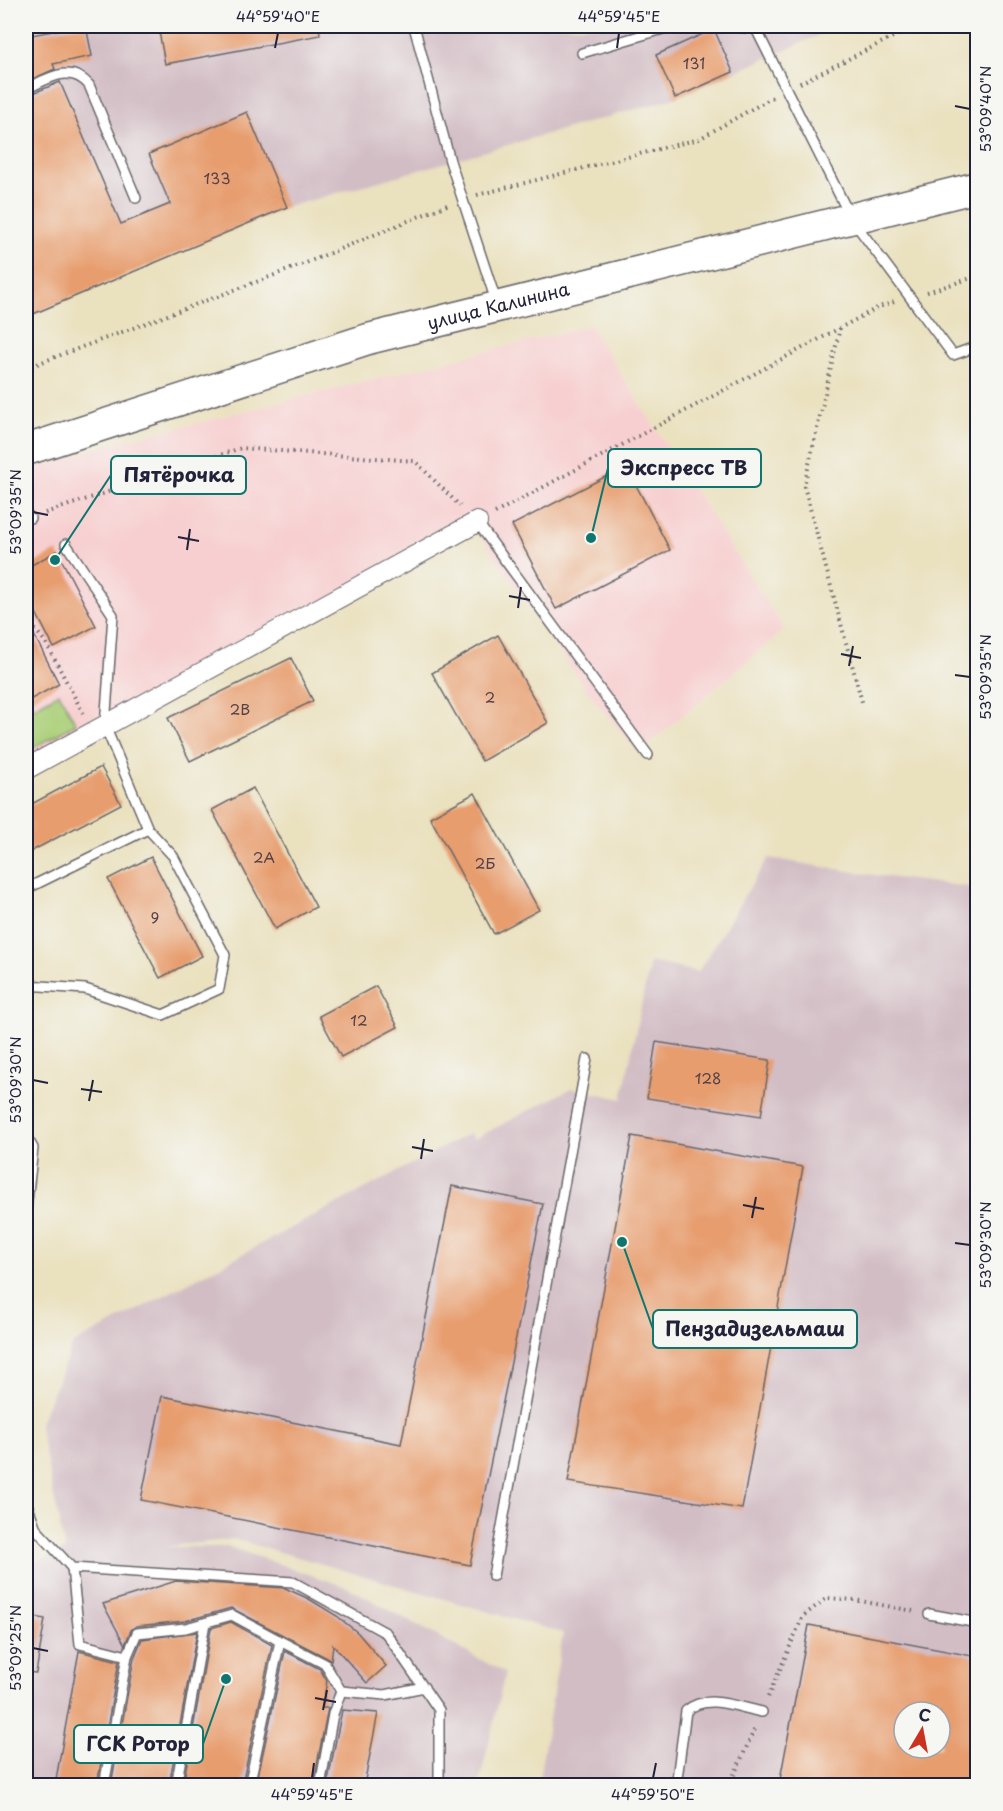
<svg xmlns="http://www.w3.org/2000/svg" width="1003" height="1811" font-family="'Playpen Sans',sans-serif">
  <rect width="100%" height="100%" fill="#f6f6f2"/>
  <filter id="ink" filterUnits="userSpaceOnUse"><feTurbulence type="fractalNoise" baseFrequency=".0167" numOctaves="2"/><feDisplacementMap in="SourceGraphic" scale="12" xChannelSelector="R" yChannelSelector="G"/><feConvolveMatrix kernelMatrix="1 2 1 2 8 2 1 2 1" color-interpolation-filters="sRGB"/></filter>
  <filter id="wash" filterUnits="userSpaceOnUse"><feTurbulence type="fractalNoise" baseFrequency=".008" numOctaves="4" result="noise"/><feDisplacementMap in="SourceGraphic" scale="24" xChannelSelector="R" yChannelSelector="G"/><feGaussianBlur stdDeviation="1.35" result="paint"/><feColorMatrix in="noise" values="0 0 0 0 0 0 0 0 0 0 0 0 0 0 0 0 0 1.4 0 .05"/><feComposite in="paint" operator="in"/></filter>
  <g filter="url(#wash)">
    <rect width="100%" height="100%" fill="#eae1bf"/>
    <path fill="#f7cfd0" d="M590,326L784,630L638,753L584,687L476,529L26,777V472L104,446Z"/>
    <g fill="#d2bdc5" fill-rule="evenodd">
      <path d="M26,26H840L675,98L287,207L26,317Z"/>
      <path d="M768,858L880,876L977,888V1785H538L563,1633L234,1539L161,1547H229L349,1588L505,1673L479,1785L26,1786V1565L65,1550L39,1425L73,1344L470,1133L474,1139L572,1088L622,1099L650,962L698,972ZM904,1712H940V1748H904Z"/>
    </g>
    <path fill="#aacf78" stroke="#66785a" stroke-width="1.5" d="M59,693L76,724L26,752V712Z"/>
    <g id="blocks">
      <g fill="#e79d6e" fill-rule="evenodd">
        <path d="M79,26H86L92,56L53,64L55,69L26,82V36Z"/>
        <path d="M158,26H319L320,35L165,64Z"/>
        <path d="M714,29L733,72L675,98L656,55Z"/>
        <path d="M60,82L121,224L170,204L149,154L247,112L287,207L26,317V96Z"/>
        <path d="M626,466L670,550L556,609L512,525Z"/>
        <path d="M57,551L96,626L54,648L26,593V568Z"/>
        <path d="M26,619L59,684L26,702Z"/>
        <path d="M498,635L548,723L482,761L432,673Z"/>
        <path d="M291,658L313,701L190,761L168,718Z"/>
        <path d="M101,767L121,804L26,854V807Z"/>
        <path d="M253,788L316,907L275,929L212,810Z"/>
        <path d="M475,793L539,910L494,934L430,817Z"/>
        <path d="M151,857L202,956L160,978L108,879Z"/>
        <path d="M376,986L398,1027L341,1057L319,1016Z"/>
        <path d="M656,1042L770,1060L761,1116L647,1098Z"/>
        <path d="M632,1136L803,1167L742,1509L568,1482Z"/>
        <path d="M452,1186L543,1204L470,1565L141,1500L162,1396L401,1444Z"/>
        <path d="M176,1581L285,1588L309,1599L337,1616L358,1633L386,1666L367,1683L333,1645L331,1660L231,1608L185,1621L136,1626L131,1630L125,1645L103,1604Z"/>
        <path d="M26,1615L45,1619L36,1673L26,1672Z"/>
        <path d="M231,1622L272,1645L242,1785H183L211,1628Z"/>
        <path d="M809,1625L978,1657V1785H779ZM904,1712H940V1748H904Z"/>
        <path d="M197,1632L169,1785H111L134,1658L142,1639Z"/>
        <path d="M79,1651L119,1661L97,1785H55Z"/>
        <path d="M285,1651L320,1669L327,1681L322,1708H328L313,1785H256Z"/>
        <path d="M342,1710L378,1713L364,1785H327Z"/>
      </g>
    </g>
  </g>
  <g filter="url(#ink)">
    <use href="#blocks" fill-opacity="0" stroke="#686569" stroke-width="1.5"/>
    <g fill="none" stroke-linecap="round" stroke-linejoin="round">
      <g stroke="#686569" stroke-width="12">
        <g id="service">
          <path d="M414,26L450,161L497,304"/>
          <path d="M731,26L748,28L759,26"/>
          <path d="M755,27L851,218L953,355L978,346"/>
          <path d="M582,53L673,26"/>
          <path d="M26,89C47,79 70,63 89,85L136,198"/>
          <path d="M26,513L30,518"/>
          <path d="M477,522L648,755"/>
          <path d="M66,544L113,615L105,726L148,829"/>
          <path d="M26,889L148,829L173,856L225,955L219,989L163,1015L85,989L26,985"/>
          <path d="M26,1136L33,1148L26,1210"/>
          <path d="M26,1501L36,1529L72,1568L293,1582L386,1633L439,1710V1786"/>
          <path d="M72,1568L80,1644L127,1656"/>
          <path d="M493,1576L587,1059"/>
          <path d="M929,1614L978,1623"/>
          <path d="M276,1639L325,1664L341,1691L333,1714L320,1786"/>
          <path d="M341,1691L385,1695L424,1687"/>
          <path d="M104,1786L127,1656L137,1633L186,1628L232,1615L280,1641L249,1786"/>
          <path d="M176,1786L205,1623"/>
          <path d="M676,1786L686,1711C707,1693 737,1707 762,1712"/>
        </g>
      </g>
      <g stroke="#686569" stroke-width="22">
        <path id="minor" d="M26,769L477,522"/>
      </g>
      <g stroke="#686569" stroke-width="33">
        <g id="primary">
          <path id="s1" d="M26,450L368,339L978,187"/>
        </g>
      </g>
      <g stroke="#686569" stroke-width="4" stroke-dasharray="1.5 4.5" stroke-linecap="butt">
        <path d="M800,83L915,26"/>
        <path d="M477,195L699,139L773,97"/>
        <path d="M927,292L978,276"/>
        <path d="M840,328L804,486L862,702"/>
        <path d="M26,368L296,267L447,205"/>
        <path d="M45,513L241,448L415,461L460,506"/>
        <path d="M495,513L879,307L894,302"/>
        <path d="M35,629L46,643L83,713"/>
        <path d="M768,1697L803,1616L827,1598L855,1600L913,1611"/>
        <path d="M729,1786L756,1726"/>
      </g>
      <use href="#service" stroke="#fff" stroke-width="9"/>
      <use href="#minor" stroke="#fff" stroke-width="20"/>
      <use href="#primary" stroke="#fff" stroke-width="30"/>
    </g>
  </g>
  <path fill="none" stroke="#22223b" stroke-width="2" d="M275,48L278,33M617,48L619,33M955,106L970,109M33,512L48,515M178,537L199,541M187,550L190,529M509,596L530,600M518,608L521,587M841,654L861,658M849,666L853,646M955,675L970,677M33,1080L48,1083M81,1089L102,1092M89,1101L93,1080M412,1147L433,1151M421,1159L424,1139M743,1205L764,1209M752,1218L756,1197M955,1243L970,1245M33,1648L48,1651M315,1698L336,1702M323,1710L327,1690M312,1778L314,1763M653,1778L656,1763"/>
  <g text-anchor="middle" stroke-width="5" stroke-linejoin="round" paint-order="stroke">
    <g font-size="15" fill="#534148">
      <text x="694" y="69">131</text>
      <text x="217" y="184">133</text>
      <text x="490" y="703">2</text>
      <text x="240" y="715">2В</text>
      <text x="264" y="863">2А</text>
      <text x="485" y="869">2Б</text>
      <text x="155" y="923">9</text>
      <text x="359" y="1026">12</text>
      <text x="708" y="1084">128</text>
    </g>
    <g font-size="18" fill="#22223b" stroke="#f6f6f2">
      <text dy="6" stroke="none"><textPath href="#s1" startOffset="494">улица Калинина</textPath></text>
    </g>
  </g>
  <path fill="none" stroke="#0f766e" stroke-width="2" d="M591 538L608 468M55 560L111 475M622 1242L653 1329M226 1679L203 1744"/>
  <g fill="#0f766e" stroke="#f6f6f2" stroke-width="2">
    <circle cx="591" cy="538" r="6"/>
    <circle cx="55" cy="560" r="6"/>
    <circle cx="622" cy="1242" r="6"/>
    <circle cx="226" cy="1679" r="6"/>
  </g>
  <g fill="#f6f6f2" stroke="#0f766e" stroke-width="2">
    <rect x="608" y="449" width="153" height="38" rx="6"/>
    <rect x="111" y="456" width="135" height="38" rx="6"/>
    <rect x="653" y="1310" width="204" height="38" rx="6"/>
    <rect x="74" y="1725" width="129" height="38" rx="6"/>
  </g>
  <g font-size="20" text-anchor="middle" font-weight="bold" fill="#22223b">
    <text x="684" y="475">Экспресс ТВ</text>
    <text x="179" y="482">Пятёрочка</text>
    <text x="755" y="1336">Пензадизельмаш</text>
    <text x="138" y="1751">ГСК Ротор</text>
  </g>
  <rect width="1003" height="1811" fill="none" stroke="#f6f6f2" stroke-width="66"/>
  <g transform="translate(922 1730) rotate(10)"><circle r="28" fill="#f6f6f2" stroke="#a1a1a9" stroke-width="1.5"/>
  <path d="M0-4.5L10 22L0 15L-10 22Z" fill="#c8321e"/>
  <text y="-9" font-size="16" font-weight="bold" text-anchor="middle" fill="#22223b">С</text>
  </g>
  <rect x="33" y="33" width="937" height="1745" fill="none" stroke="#22223b" stroke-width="2"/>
  <g font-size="15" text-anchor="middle" fill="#22223b">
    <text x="278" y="22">44°59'40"E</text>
    <text x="619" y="22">44°59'45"E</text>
    <text transform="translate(986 109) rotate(-90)" y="5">53°09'40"N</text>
    <text transform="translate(16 512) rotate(-90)" y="5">53°09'35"N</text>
    <text transform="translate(986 677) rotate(-90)" y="5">53°09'35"N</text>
    <text transform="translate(16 1080) rotate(-90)" y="5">53°09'30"N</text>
    <text transform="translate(986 1245) rotate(-90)" y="5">53°09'30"N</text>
    <text transform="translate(16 1648) rotate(-90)" y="5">53°09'25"N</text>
    <text x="312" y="1800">44°59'45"E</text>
    <text x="653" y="1800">44°59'50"E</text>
  </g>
</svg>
